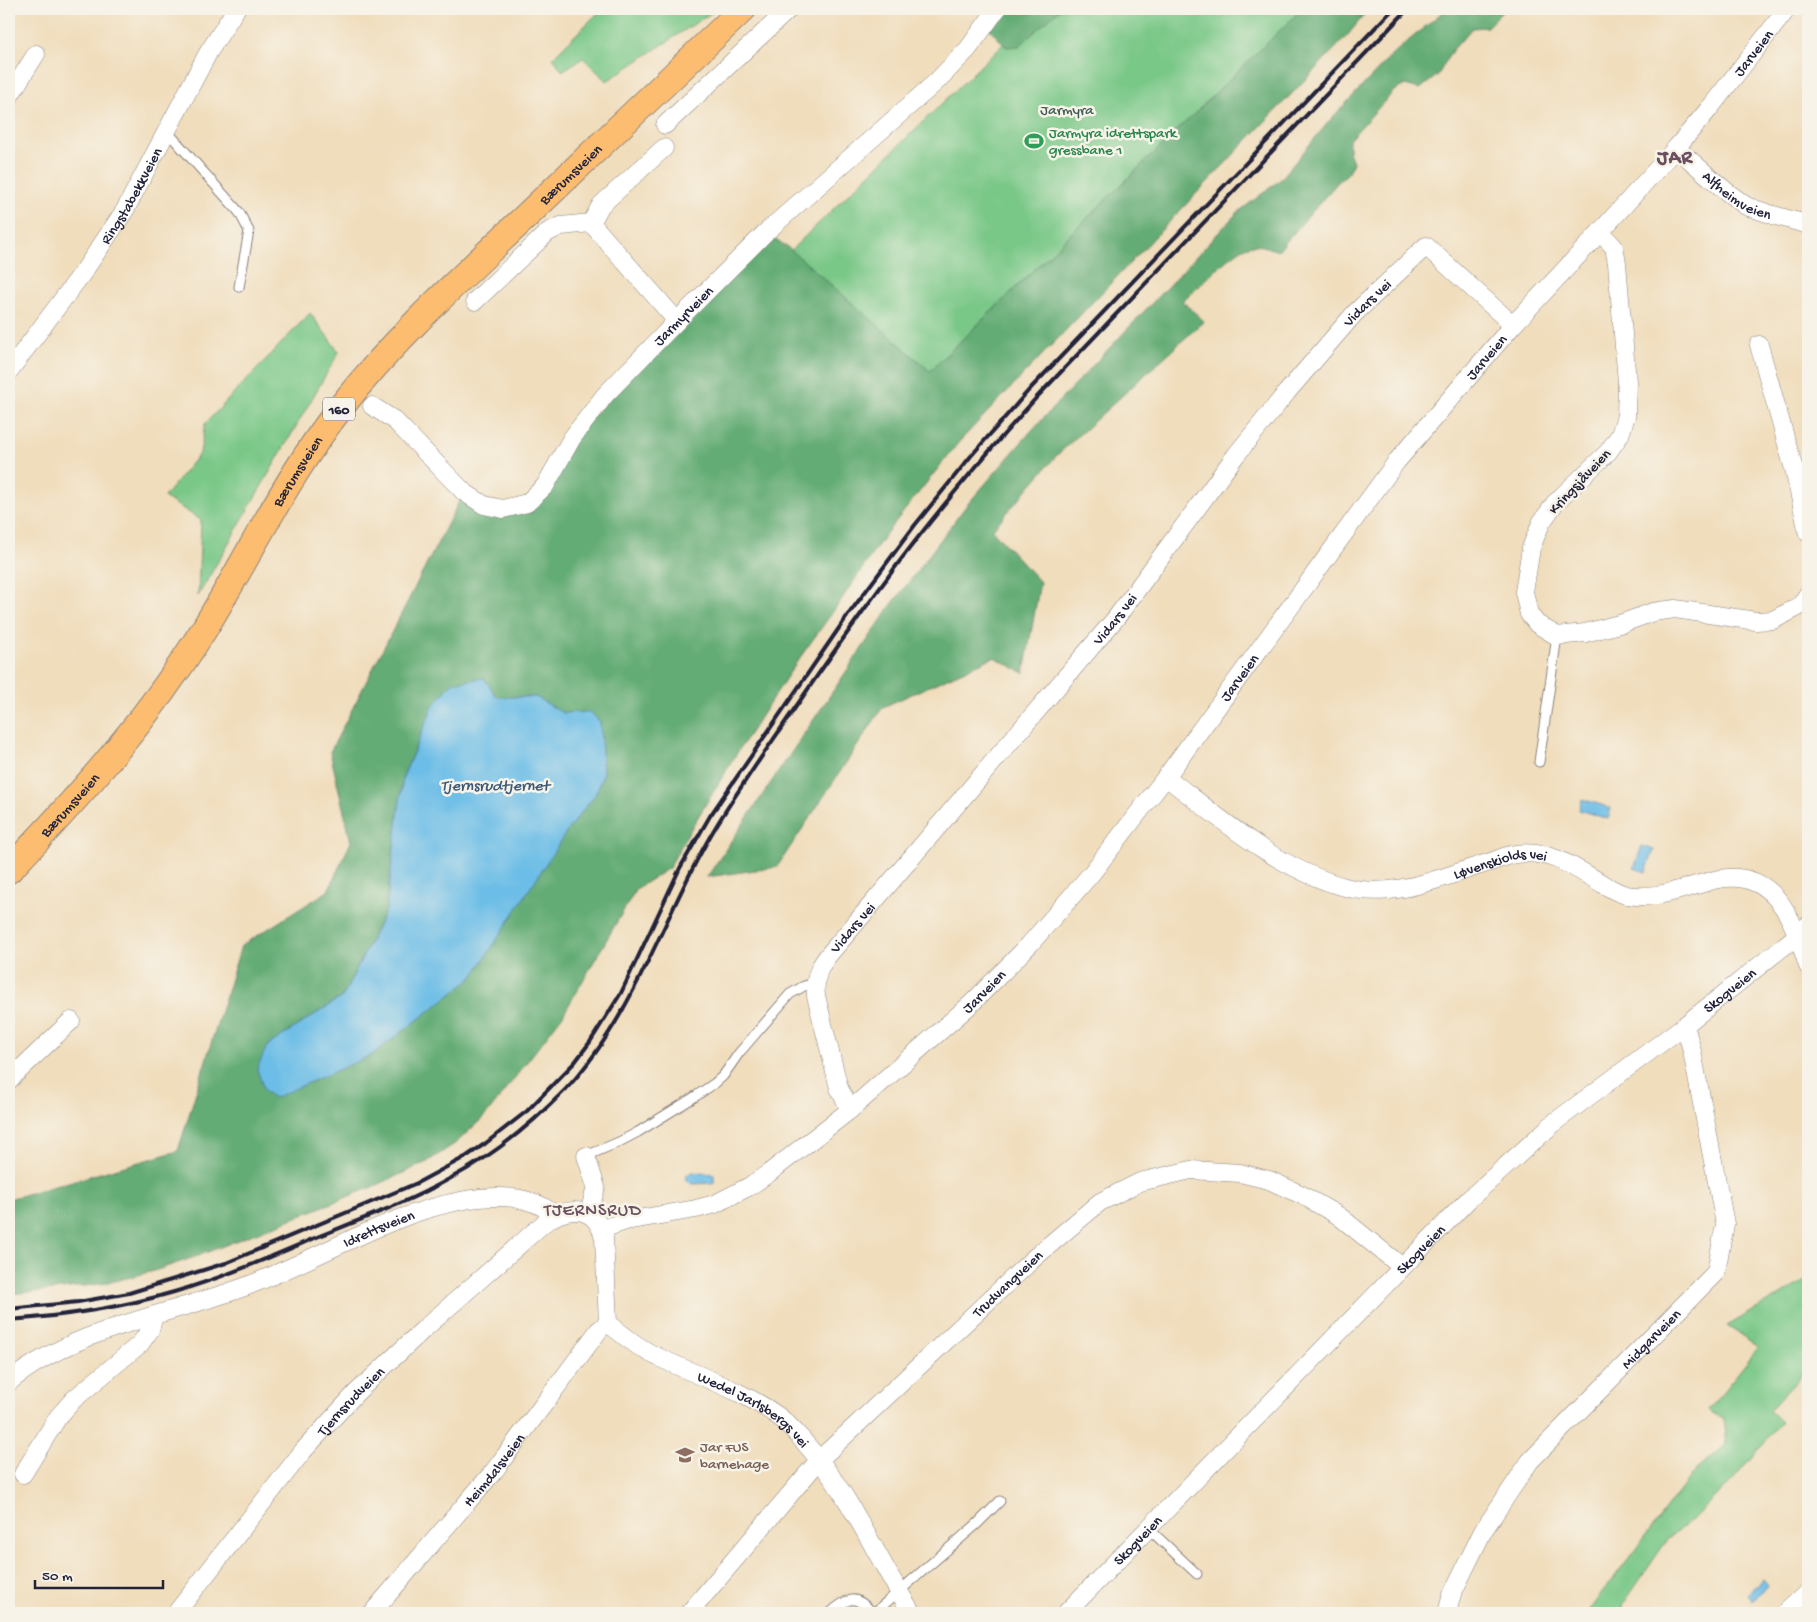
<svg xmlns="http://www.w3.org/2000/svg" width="1817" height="1622" font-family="'Gochi Hand',sans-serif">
  <rect width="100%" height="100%" fill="#f7f3e8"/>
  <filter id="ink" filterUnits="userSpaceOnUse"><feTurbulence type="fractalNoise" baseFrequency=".02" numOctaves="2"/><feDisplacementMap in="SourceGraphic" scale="10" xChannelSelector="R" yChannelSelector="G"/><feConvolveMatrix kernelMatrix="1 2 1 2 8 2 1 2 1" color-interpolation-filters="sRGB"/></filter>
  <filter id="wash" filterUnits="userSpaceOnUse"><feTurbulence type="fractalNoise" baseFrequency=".0096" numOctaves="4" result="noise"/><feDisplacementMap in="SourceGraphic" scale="20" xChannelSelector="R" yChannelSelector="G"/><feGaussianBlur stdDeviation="1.12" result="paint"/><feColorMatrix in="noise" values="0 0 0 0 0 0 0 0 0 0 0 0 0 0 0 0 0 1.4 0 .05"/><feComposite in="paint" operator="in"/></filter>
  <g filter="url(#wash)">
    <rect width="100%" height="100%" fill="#f0ddbc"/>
    <g fill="#7ac888" stroke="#4e7562">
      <path d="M602,9H717L607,81L583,58L562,71L553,57Z"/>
      <path d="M1039,9H1302L930,371L791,250Z"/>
      <path d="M310,313L339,352L198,596L201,520L164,497L200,453L205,424Z"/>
      <path d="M1808,1279V1369L1769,1410L1781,1422L1736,1476L1704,1509L1667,1540L1622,1606L1623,1613H1587L1695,1471L1726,1445L1723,1419L1708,1410L1759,1347L1727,1326Z"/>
    </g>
    <g fill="#63ac74" stroke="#426758" fill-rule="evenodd">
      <path d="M1004,9H1060L1019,46L1006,47L990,29Z"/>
      <path d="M1302,9H1369L1347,36L959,442L885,535L835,609L796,663L742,745L687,835L669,868L636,889L563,1015L487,1114L456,1143L427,1162L375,1186L195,1257L154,1271L107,1283L54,1290L9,1294V1199L178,1151L241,946L328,891L351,842L330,752L464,492L503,509L527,503L572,438L766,232L791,250L930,371ZM497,697H536L563,713L590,712L600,722L603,775L595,795L569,828L274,1098L267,1046L343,996L386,910L403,777L433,705Z"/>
      <path d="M1446,9H1505L1487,27L1472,28L1451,52L1438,75L1420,89L1405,85L1394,91L1349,140V152L1353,162L1349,172L1338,182L1278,251C1269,248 1257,243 1248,246C1234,250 1195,290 1182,301L1204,321L1057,455L992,530L1040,582L1024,673L994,657L883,707L777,867L707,877L890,607L966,506L1033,429L1237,213L1280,180L1331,119L1394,53Z"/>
    </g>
    <g fill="#6cbde7" stroke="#477091">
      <path d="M484,678L497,697H536L563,713L590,712L600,722L603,775L595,795L569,828L472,978L372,1055L274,1098L264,1090L257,1069L267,1046L343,996L386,910L403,777L433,706L452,683Z"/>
      <path d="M1582,799L1611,808L1608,819L1579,810Z"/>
      <path d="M1642,846L1654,850L1646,872L1634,868Z"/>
      <path d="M692,1172L714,1174V1183L692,1184L686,1179L687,1175Z"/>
      <path d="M1763,1580L1768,1586L1752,1600L1747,1593Z"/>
    </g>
  </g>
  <g filter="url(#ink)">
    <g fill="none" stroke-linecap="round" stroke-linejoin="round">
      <g stroke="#89807c" stroke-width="11">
        <g id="lane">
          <path d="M166,130L239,212L249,231L239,287"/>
          <path d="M1539,762L1557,636"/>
          <path d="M586,1156L619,1142L638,1132L696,1096L715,1083L723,1076L739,1053L790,994L804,986L815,983"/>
          <path d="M1149,1529L1197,1574"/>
          <path d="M830,1613C849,1597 855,1594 873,1613"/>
          <path d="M874,1613L977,1524L1000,1501"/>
        </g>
      </g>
      <g stroke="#89807c" stroke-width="19">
        <g id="street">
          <path d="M9,97L36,54"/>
          <path d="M665,125L789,9"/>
          <path d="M664,148L601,205L591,223L677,321"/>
          <path id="s1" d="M1676,148L1727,192L1746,206L1773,215L1802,223H1808"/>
          <path d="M1600,232L1614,247L1617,263L1627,382L1626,416L1620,435L1608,452L1555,503L1541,523L1531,548L1524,592L1529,614L1537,624L1557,636L1585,633L1623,623L1653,612L1675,609L1756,621L1773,620L1800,606L1808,594"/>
          <path d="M475,301L548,232L561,226L591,223"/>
          <path d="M1759,345L1794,469L1808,533"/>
          <path id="s2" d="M9,371L84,271L125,210L208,53L236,9"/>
          <path id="s3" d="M372,406L394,420L464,492L484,505L503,509L527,503L545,486L572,438L605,395L677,321L766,232L936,82L968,49L997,9"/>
          <path id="s4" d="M1166,777C1221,819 1277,869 1345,887C1393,900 1442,877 1487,863C1497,860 1507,855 1516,854C1550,849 1575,868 1603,884C1610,888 1619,894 1627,895C1648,899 1669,893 1690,887C1704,883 1722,876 1738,878C1782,882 1796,930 1808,966"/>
          <path d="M9,1080L71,1021"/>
          <path id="s5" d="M850,1110L839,1088L816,996C814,977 819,966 831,952L1116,618L1236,455L1287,392L1354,314L1426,246L1513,325"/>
          <path d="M586,1156L596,1187L589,1213"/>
          <path id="s6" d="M602,1229L626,1221L696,1209L715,1204L750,1186L769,1173L850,1110L971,1004L1029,945L1091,874L1166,777L1397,461L1513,325L1600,232L1676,148L1709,109L1787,9"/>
          <path id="s7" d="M9,1382C76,1327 167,1316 247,1286C318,1259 390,1213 465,1200C496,1195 530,1194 555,1215"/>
          <path d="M23,1474L58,1417L74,1399L140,1344L150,1330L154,1316"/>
          <path id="s8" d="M176,1613L303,1451L356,1393L425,1328L544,1223C568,1205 596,1205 604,1238L608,1323C624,1336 640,1349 658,1357C698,1376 742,1390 778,1416C788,1423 797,1434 805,1443C850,1493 876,1557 912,1613"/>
          <path id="s9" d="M372,1613L494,1471L599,1330L608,1323"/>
          <path id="s10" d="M689,1613L820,1459L1034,1258L1100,1202L1140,1182L1191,1170L1240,1173L1269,1180L1302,1195L1339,1216L1402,1267"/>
          <path id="s11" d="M1066,1613L1468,1200L1556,1121L1685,1025L1798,935L1808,925"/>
          <path id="s12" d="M1447,1613L1452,1594L1483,1531L1530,1461L1716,1272L1725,1224L1692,1051L1685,1025"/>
          <path d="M1785,1613L1808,1592"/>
        </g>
      </g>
      <g stroke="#89807c" stroke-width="28">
        <g id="primary">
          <path id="s13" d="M9,870C81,795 148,719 203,631C249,556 287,476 341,407C394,339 458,281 520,222C594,151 669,80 743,9"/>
        </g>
      </g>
      <use href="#lane" stroke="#fff" stroke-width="9"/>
      <use href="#street" stroke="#fff" stroke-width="18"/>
      <use href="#primary" stroke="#fcbd6f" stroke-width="26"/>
      <g stroke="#22223b" stroke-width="4">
        <path d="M9,1309L78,1302L129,1293L226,1263L417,1183L467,1156L486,1143L527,1111L575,1062L590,1042L621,993L680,868L710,816L848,615L915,525L971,456L1029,390L1393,9"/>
        <path d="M9,1320C65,1316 120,1308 174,1292C223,1278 270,1257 317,1237C362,1219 409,1202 451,1178C494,1155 532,1124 566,1089C637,1013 664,911 718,823C742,784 769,746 795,708C825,664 856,620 888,577C934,514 985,455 1037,397L1408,9"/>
      </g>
    </g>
  </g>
  <defs>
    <g id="stadium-bare" transform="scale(1.5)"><path d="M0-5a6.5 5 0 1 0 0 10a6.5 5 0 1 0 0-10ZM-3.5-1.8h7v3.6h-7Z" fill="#2e9e5b" stroke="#f7f3e8" stroke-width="2.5" paint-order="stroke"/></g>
    <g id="school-bare" transform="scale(1.5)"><path d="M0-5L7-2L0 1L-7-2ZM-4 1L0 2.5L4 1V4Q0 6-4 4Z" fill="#8d6e63" stroke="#f7f3e8" stroke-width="2.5" paint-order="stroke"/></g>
  </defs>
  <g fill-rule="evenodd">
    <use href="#stadium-bare" x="1034" y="141"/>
    <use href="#school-bare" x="685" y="1455"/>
  </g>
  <g text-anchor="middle" stroke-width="5" stroke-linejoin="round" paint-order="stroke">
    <rect fill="#f7f3e8" stroke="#62616f" stroke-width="1" x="323" y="397.5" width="32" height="23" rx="4"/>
    <g font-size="14" font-weight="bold" fill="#22223b">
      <text x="339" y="414">160</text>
    </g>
    <g font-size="15" fill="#22223b" stroke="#f7f3e8">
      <text dy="5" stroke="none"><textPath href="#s6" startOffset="1675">Jarveien</textPath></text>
      <text dy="5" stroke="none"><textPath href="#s13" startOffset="899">Bærumsveien</textPath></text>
      <text dy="5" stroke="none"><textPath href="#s1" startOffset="78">Alfheimveien</textPath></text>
      <text dy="5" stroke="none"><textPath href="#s2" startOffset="214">Ringstabekkveien</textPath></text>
      <text dy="5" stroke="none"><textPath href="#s5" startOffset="1010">Vidars vei</textPath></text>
      <text dy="5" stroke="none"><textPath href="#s3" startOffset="440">Jarmyrveien</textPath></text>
      <text dy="5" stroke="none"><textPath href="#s6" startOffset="1270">Jarveien</textPath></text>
      <text dy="5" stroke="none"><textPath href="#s13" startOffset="494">Bærumsveien</textPath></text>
      <text transform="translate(1579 481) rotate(-47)" y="5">Kringsjåveien</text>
      <text dy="5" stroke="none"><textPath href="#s5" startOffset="605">Vidars vei</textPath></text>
      <text dy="5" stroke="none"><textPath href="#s6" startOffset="865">Jarveien</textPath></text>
      <text dy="5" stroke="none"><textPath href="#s13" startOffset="89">Bærumsveien</textPath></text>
      <text dy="5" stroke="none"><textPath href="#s4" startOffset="371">Løvenskiolds vei</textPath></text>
      <text dy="5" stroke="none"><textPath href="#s5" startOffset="200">Vidars vei</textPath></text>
      <text dy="5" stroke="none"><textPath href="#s6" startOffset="460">Jarveien</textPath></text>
      <text dy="5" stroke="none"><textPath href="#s11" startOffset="912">Skogveien</textPath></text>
      <text dy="5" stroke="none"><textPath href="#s7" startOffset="402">Idrettsveien</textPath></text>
      <text dy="5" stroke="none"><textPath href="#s11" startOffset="508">Skogveien</textPath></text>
      <text dy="5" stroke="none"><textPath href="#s10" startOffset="459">Trudvangveien</textPath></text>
      <text dy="5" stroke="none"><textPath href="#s12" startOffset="346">Midgarveien</textPath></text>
      <text dy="5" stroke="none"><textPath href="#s8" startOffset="275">Tjernsrudveien</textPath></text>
      <text dy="5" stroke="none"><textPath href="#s8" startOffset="870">Wedel Jarlsbergs vei</textPath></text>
      <text dy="5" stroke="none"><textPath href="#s9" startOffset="188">Heimdalsveien</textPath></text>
      <text dy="5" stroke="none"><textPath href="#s11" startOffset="102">Skogveien</textPath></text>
    </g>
    <g font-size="15" fill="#415c56" stroke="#f7f3e8">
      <text x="1067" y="114">Jarmyra</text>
    </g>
    <g font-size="15" fill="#27864d" stroke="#f7f3e8" text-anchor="start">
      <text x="1049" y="137">Jarmyra idrettspark<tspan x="1049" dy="17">gressbane 1</tspan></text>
    </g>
    <g font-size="15" fill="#785e54" stroke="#f7f3e8" text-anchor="start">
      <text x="700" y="1451">Jar FUS<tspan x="700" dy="17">barnehage</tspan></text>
    </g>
    <g font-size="16" font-style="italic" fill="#3c5877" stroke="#f7f3e8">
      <text x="495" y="790">Tjernsrudtjernet</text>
    </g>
    <g font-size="18" letter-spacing="1" fill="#6a4f5e" stroke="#f7f3e8">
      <text x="593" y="1215">TJERNSRUD</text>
    </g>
    <g font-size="20" font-weight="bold" letter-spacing="1" fill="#6a4f5e" stroke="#f7f3e8">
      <text x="1675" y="163">JAR</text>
    </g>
  </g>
  <rect width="1817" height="1622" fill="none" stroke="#f7f3e8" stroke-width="30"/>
  <path d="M35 1580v8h128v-8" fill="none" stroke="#22223b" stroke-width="2.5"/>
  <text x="42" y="1580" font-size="15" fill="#22223b" stroke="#f7f3e8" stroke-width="4" paint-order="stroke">50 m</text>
</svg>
